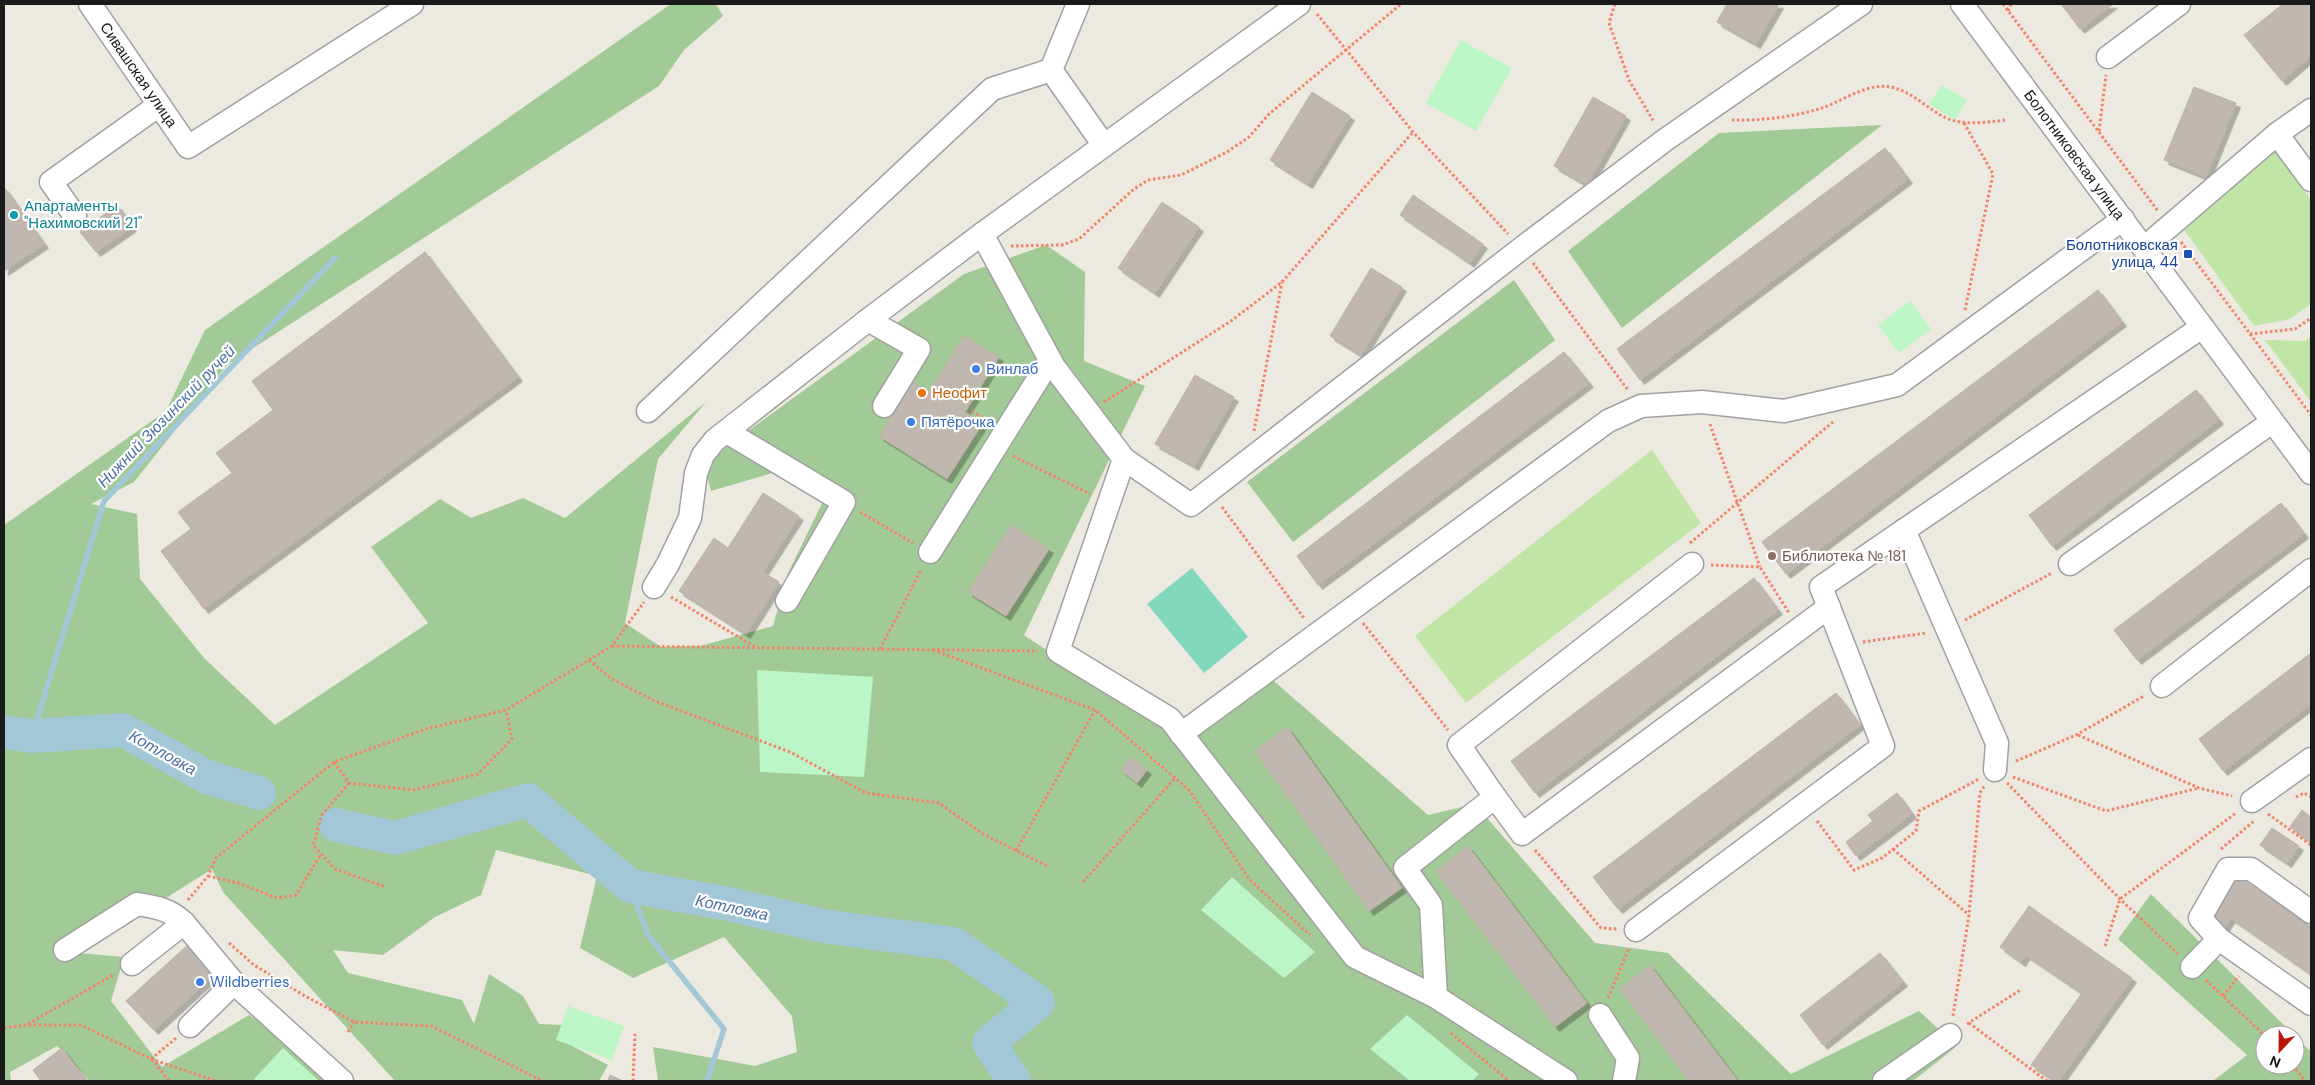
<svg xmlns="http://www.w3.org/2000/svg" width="2315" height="1085" font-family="'DM Sans',sans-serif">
  <defs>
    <filter id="shadow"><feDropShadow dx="4.5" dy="4.5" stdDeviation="0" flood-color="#0004"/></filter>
  </defs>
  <rect width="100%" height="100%" fill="#ece9e0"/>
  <g fill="#c1e5a7">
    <path d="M2274,148L2311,200V304L2290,319L2254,326L2182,227Z"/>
    <path d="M2311,336V402L2265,340L2305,341Z"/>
    <path d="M1652,450L1701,523L1466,703L1415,636Z"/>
  </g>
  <g fill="#a2ca96">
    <path d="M671,4H716L723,16L684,50L659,86L227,365L134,482L91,504L137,514L140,579L204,658L275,725L428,623L371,547L440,499L471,518L523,498L565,518L706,402L658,459L625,623L661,647L700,646L773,626L788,573L828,491L779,471L711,491L704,463L964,274L1046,245L1085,272L1084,361L1145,386L1024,635L1166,730L1260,669L1428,815L1475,804L1595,943L1668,953L1791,1074L1919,1011L1957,1046L1913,1081H658L653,1047L755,1066L797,1052L792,1016L724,937L633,978L580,948L597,876L496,850L481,895L435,917L383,955L333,950L348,973L462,1000L474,1024L489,974L523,996L539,1024L563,1025L574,1047L608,1065L599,1081H395L223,892L212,869L79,953L124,957L111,1001L162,1067L249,1015L347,1081H90L57,1046L10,1072L11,1081H4V525L166,411L205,330Z"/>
    <path d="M1882,125L1622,328L1568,251L1719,133Z"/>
    <path d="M1514,280L1555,340L1293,542L1247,482Z"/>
    <path d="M2151,894L2294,1035H2265V1065H2295V1036L2311,1052V1081H2213L2247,1055L2118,939Z"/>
  </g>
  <g fill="#bdf6c6">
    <path d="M1461,40L1512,68L1476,131L1426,103Z"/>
    <path d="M1941,85L1967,100L1955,120L1929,104Z"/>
    <path d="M1910,301L1931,329L1899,353L1878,325Z"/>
    <path d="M757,670L873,677L864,777L760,772Z"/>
    <path d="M1232,877L1315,952L1284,978L1201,910Z"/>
    <path d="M568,1006L624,1026L612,1060L556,1040Z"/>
    <path d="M1407,1015L1479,1074L1472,1081H1410L1370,1049Z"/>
    <path d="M283,1048L319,1081H256L254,1079Z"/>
  </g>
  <path fill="#81d8bd" d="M1192,568L1248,637L1204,673L1147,604Z"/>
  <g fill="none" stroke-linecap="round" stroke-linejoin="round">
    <g stroke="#a2c8d8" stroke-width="5.5">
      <path d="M32,736L104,501L335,258"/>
      <path d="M630,886L648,935L724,1029L707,1081"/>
    </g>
    <g stroke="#a2c8d8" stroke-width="34">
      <path d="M4,732L32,736L123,730L207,777L259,793"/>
      <path d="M336,825L395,838L528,800L630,886L729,904L823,926L954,944L1038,1002L989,1043L1014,1081"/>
    </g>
  </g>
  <g fill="#c0b8b0" stroke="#bdb0a3" filter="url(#shadow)">
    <path d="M1727,4H1779L1756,44L1717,22Z"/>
    <path d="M2061,4H2113L2080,29Z"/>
    <path d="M2283,4H2311V56L2282,81L2244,35Z"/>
    <path d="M2194,87L2236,103L2206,177L2164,160Z"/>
    <path d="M1312,92L1350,116L1308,184L1270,160Z"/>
    <path d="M1593,97L1626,116L1587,185L1554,166Z"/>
    <path d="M1885,148L1908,179L1640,380L1617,349Z"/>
    <path d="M4,187L44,244L4,271Z"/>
    <path d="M1413,195L1483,244L1470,263L1400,215Z"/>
    <path d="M1162,202L1199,227L1155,293L1118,268Z"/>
    <path d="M117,205L132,227L96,252L80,232Z"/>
    <path d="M425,252L518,377L204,609L161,551L191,529L178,512L232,473L216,453L273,410L252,381Z"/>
    <path d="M1371,268L1402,287L1361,355L1330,336Z"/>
    <path d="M2098,290L2122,322L1786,574L1762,542Z"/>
    <path d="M964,336L999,357L965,412L983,423L947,479L879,436L913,382L928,392Z"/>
    <path d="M1564,352L1589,383L1318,585L1297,556Z"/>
    <path d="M1195,375L1234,397L1194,466L1155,444Z"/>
    <path d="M2196,390L2219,420L2052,546L2029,515Z"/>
    <path d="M763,493L799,516L763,572L779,582L746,634L679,591L714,538L728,548Z"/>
    <path d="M2281,503L2304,534L2137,660L2114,630Z"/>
    <path d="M1011,525L1049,549L1006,616L968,592Z"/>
    <path d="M1754,578L1778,610L1535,793L1511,761Z"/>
    <path d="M2311,653V704L2223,771L2199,739Z"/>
    <path d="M1836,693L1860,725L1618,909L1593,877Z"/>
    <path d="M1287,727L1402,888L1369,911L1255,751Z"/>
    <path d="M1131,757L1147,770L1137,783L1121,770Z"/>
    <path d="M1897,793L1912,814L1884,835L1868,815Z"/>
    <path d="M2302,810L2311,817V842L2290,827Z"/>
    <path d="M1873,821L1884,835L1856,856L1846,842Z"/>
    <path d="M2272,828L2299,846L2287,863L2260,845Z"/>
    <path d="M1468,846L1587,1003L1555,1027L1436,871Z"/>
    <path d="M2239,877L2311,927V974L2231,918L2223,930L2209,920Z"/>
    <path d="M2029,906L2132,978L2059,1081H2055L2031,1065L2082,993L2026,955L2021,962L2000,947Z"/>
    <path d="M190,943L217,972L154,1030L126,1001Z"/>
    <path d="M1880,953L1903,982L1823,1045L1800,1015Z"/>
    <path d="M1650,965L1738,1081H1689L1620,989Z"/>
    <path d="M62,1048L87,1081H41L33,1070Z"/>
    <path d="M610,1075L623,1081H608Z"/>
  </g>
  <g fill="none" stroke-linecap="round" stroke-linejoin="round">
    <g stroke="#a1a1a1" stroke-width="25">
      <g id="minor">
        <path id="s1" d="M90,4L188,147L412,4"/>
        <path d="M1078,4L1051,70L1103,144"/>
        <path id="s2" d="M1962,4L2311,473"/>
        <path d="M2108,57L2179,4"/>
        <path d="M2277,134L2311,180"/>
        <path d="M75,216L51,182L159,105"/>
        <path d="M982,234L1054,367L1124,459L1058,651L1170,719L1355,957L1436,997L1566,1081"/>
        <path d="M2144,248L2277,134L2311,110"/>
        <path d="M868,320L919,349L884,406"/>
        <path d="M648,411L992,89L1051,70"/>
        <path d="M727,432L844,502L787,601"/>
        <path d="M1124,459L1191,505L1522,248L1665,140L1861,4"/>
        <path d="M1904,530L1997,743L1995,770"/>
        <path d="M930,552L1050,360"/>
        <path d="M2070,564L2272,422"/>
        <path d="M654,587L668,564L690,518L696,473L703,455L715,440L868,320L982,234L1299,4"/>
        <path d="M2162,686L2311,570"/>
        <path d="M1181,734L1608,421L1641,406L1702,402L1784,411L1897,385L2123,219"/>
        <path d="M1495,797L1459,745L1692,564"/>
        <path d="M2252,801L2311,759"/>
        <path d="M2311,912L2251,869H2228L2200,918L2219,939L2311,1004"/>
        <path d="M1636,930L1883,746L1821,587L2202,327"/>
        <path d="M65,950L137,904C156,907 170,909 184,923L234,983L342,1081"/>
        <path d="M132,964L184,923"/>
        <path d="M2192,967L2219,939"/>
        <path d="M1436,997L1431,905L1405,868L1495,797L1522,834L1829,607"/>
        <path d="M1600,1015L1628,1058L1624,1081"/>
        <path d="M190,1026L234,983"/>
        <path d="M1884,1081L1950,1035"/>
      </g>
    </g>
    <g stroke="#f3826a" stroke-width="3" stroke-dasharray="2.5 2.5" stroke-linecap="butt">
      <path d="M1615,4L1609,23L1629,80L1654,122"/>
      <path d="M2003,4L2158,211"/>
      <path d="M2008,11L2011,4"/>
      <path d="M1317,14L1413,132L1508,234"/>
      <path d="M1732,120C1760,121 1794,117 1822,108C1839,102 1857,90 1875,87C1904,82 1922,106 1946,118C1965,126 1986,122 2006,120"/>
      <path d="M1964,123L1993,174L1965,310"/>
      <path d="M2099,131L2106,75"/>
      <path d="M2181,242L2311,415"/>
      <path d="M1011,246L1062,245L1079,239L1134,189L1148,180L1181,175L1227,152L1249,137L1269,114L1401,4"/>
      <path d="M1533,263L1628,390"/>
      <path d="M2250,334L2295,329L2311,318"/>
      <path d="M1104,402L1231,321L1282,282L1413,132"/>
      <path d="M972,411L990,422"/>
      <path d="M1710,424L1760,567"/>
      <path d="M1254,431L1282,282"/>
      <path d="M1013,456L1090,494"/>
      <path d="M1222,507L1304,618"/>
      <path d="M860,512L913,543"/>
      <path d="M1690,543L1834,421"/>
      <path d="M1711,565L1760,567L1789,613"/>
      <path d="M671,597L757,648"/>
      <path d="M1965,620L2052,573"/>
      <path d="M1363,623L1448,730"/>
      <path d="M1863,642L1926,633"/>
      <path d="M612,646L1038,651"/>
      <path d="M880,649L921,570"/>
      <path d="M933,650L1095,710L1189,790L1249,879L1310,935"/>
      <path d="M589,660L612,679L655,701L790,752L866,793L939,803L983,834L1049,867"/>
      <path d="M2078,735L2199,788L2232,796"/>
      <path d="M2016,761L2078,734L2144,696"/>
      <path d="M334,762L349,783L414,790L478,774L512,739L506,710"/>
      <path d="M2013,777L2106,811L2199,788"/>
      <path d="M349,783L322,815L313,845L335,869L386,887"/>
      <path d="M2007,783L2120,899L2178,954"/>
      <path d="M2296,797L2304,793L2311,797"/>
      <path d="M2268,814L2311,845"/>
      <path d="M1817,821L1854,870L1882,858L1916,831L1919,811L1979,779"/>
      <path d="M1893,849L1969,915"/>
      <path d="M2221,849L2254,821"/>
      <path d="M1535,850L1601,928L1617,929"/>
      <path d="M1016,851L1095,710"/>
      <path d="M208,876L238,883L277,898L296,895L321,854"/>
      <path d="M1083,882L1176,777"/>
      <path d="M188,900L208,876L216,858L334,762L426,729L506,710L612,646L644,602"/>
      <path d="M229,943L254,965L305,996L354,1022L431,1026L543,1081"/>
      <path d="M2105,946L2120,899L2236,813"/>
      <path d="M2206,980L2265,1036"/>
      <path d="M2223,996L2239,976"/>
      <path d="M1608,998L1629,948"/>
      <path d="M1953,1016L1969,915L1980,793L1985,785"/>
      <path d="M1969,1023L2047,1081"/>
      <path d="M28,1024L115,974"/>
      <path d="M1967,1024L2022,989"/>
      <path d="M4,1028L27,1025H81L151,1059L176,1038"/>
      <path d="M348,1032L354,1022"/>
      <path d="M1451,1033L1509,1081"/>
      <path d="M151,1059L216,1081"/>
      <path d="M152,1059L169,1081"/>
      <path d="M2293,1065L2305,1081"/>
      <path d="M633,1081L635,1034"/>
    </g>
    <use href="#minor" stroke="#fff" stroke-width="22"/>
  </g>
  <circle fill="#0f9aa8" stroke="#fff" stroke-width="2" cx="14" cy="215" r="5"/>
  <rect fill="#1a4fb4" stroke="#fff" stroke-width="2" x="2183" y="249" width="10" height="10" rx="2.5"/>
  <g fill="#3f7fe0" stroke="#fff" stroke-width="2">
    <circle cx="976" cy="369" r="5"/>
    <circle cx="911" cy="422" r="5"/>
    <circle cx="200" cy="982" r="5"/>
  </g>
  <circle fill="#e8710a" stroke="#fff" stroke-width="2" cx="922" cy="393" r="5"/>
  <circle fill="#8d6e63" stroke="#fff" stroke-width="2" cx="1772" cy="556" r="5"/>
  <g text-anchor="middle" stroke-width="4.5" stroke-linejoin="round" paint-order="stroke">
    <g font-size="15" fill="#1a1a1a" stroke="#fff">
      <text dy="5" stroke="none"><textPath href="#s1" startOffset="86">Сивашская улица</textPath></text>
      <text dy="5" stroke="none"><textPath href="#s2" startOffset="188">Болотниковская улица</textPath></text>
    </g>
    <g font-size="15" fill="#0d838f" stroke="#fff" text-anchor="start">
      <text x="24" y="211">Апартаменты<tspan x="24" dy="17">"Нахимовский 21"</tspan></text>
    </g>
    <g font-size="15" fill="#164399" stroke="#fff" text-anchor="end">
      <text x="2178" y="250">Болотниковская<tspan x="2178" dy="17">улица, 44</tspan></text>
    </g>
    <g font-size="15" fill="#366cbe" stroke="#fff" text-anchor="start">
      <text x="986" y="374">Винлаб</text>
      <text x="921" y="427">Пятёрочка</text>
      <text x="210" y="987">Wildberries</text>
    </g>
    <g font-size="15" fill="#c56008" stroke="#fff" text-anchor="start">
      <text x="932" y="398">Неофит</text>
    </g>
    <g font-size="15" fill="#785e54" stroke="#fff" text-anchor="start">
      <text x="1782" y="561">Библиотека № 181</text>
    </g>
    <g font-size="16" font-style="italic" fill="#4d72a4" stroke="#fff">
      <text transform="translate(166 416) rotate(-46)" y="6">Нижний Зюзинский ручей</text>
      <text transform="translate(163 752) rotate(29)" y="6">Котловка</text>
      <text transform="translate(732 907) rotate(12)" y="6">Котловка</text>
    </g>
  </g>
  <rect width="2315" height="1085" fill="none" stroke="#1a1a1a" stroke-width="10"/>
  <g transform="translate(2280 1050) rotate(202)"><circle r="24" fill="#ffffff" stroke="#a3a3a3"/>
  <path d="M0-4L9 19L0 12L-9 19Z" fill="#bc1609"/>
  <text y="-8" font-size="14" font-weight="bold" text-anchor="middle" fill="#1a1a1a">N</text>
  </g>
</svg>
